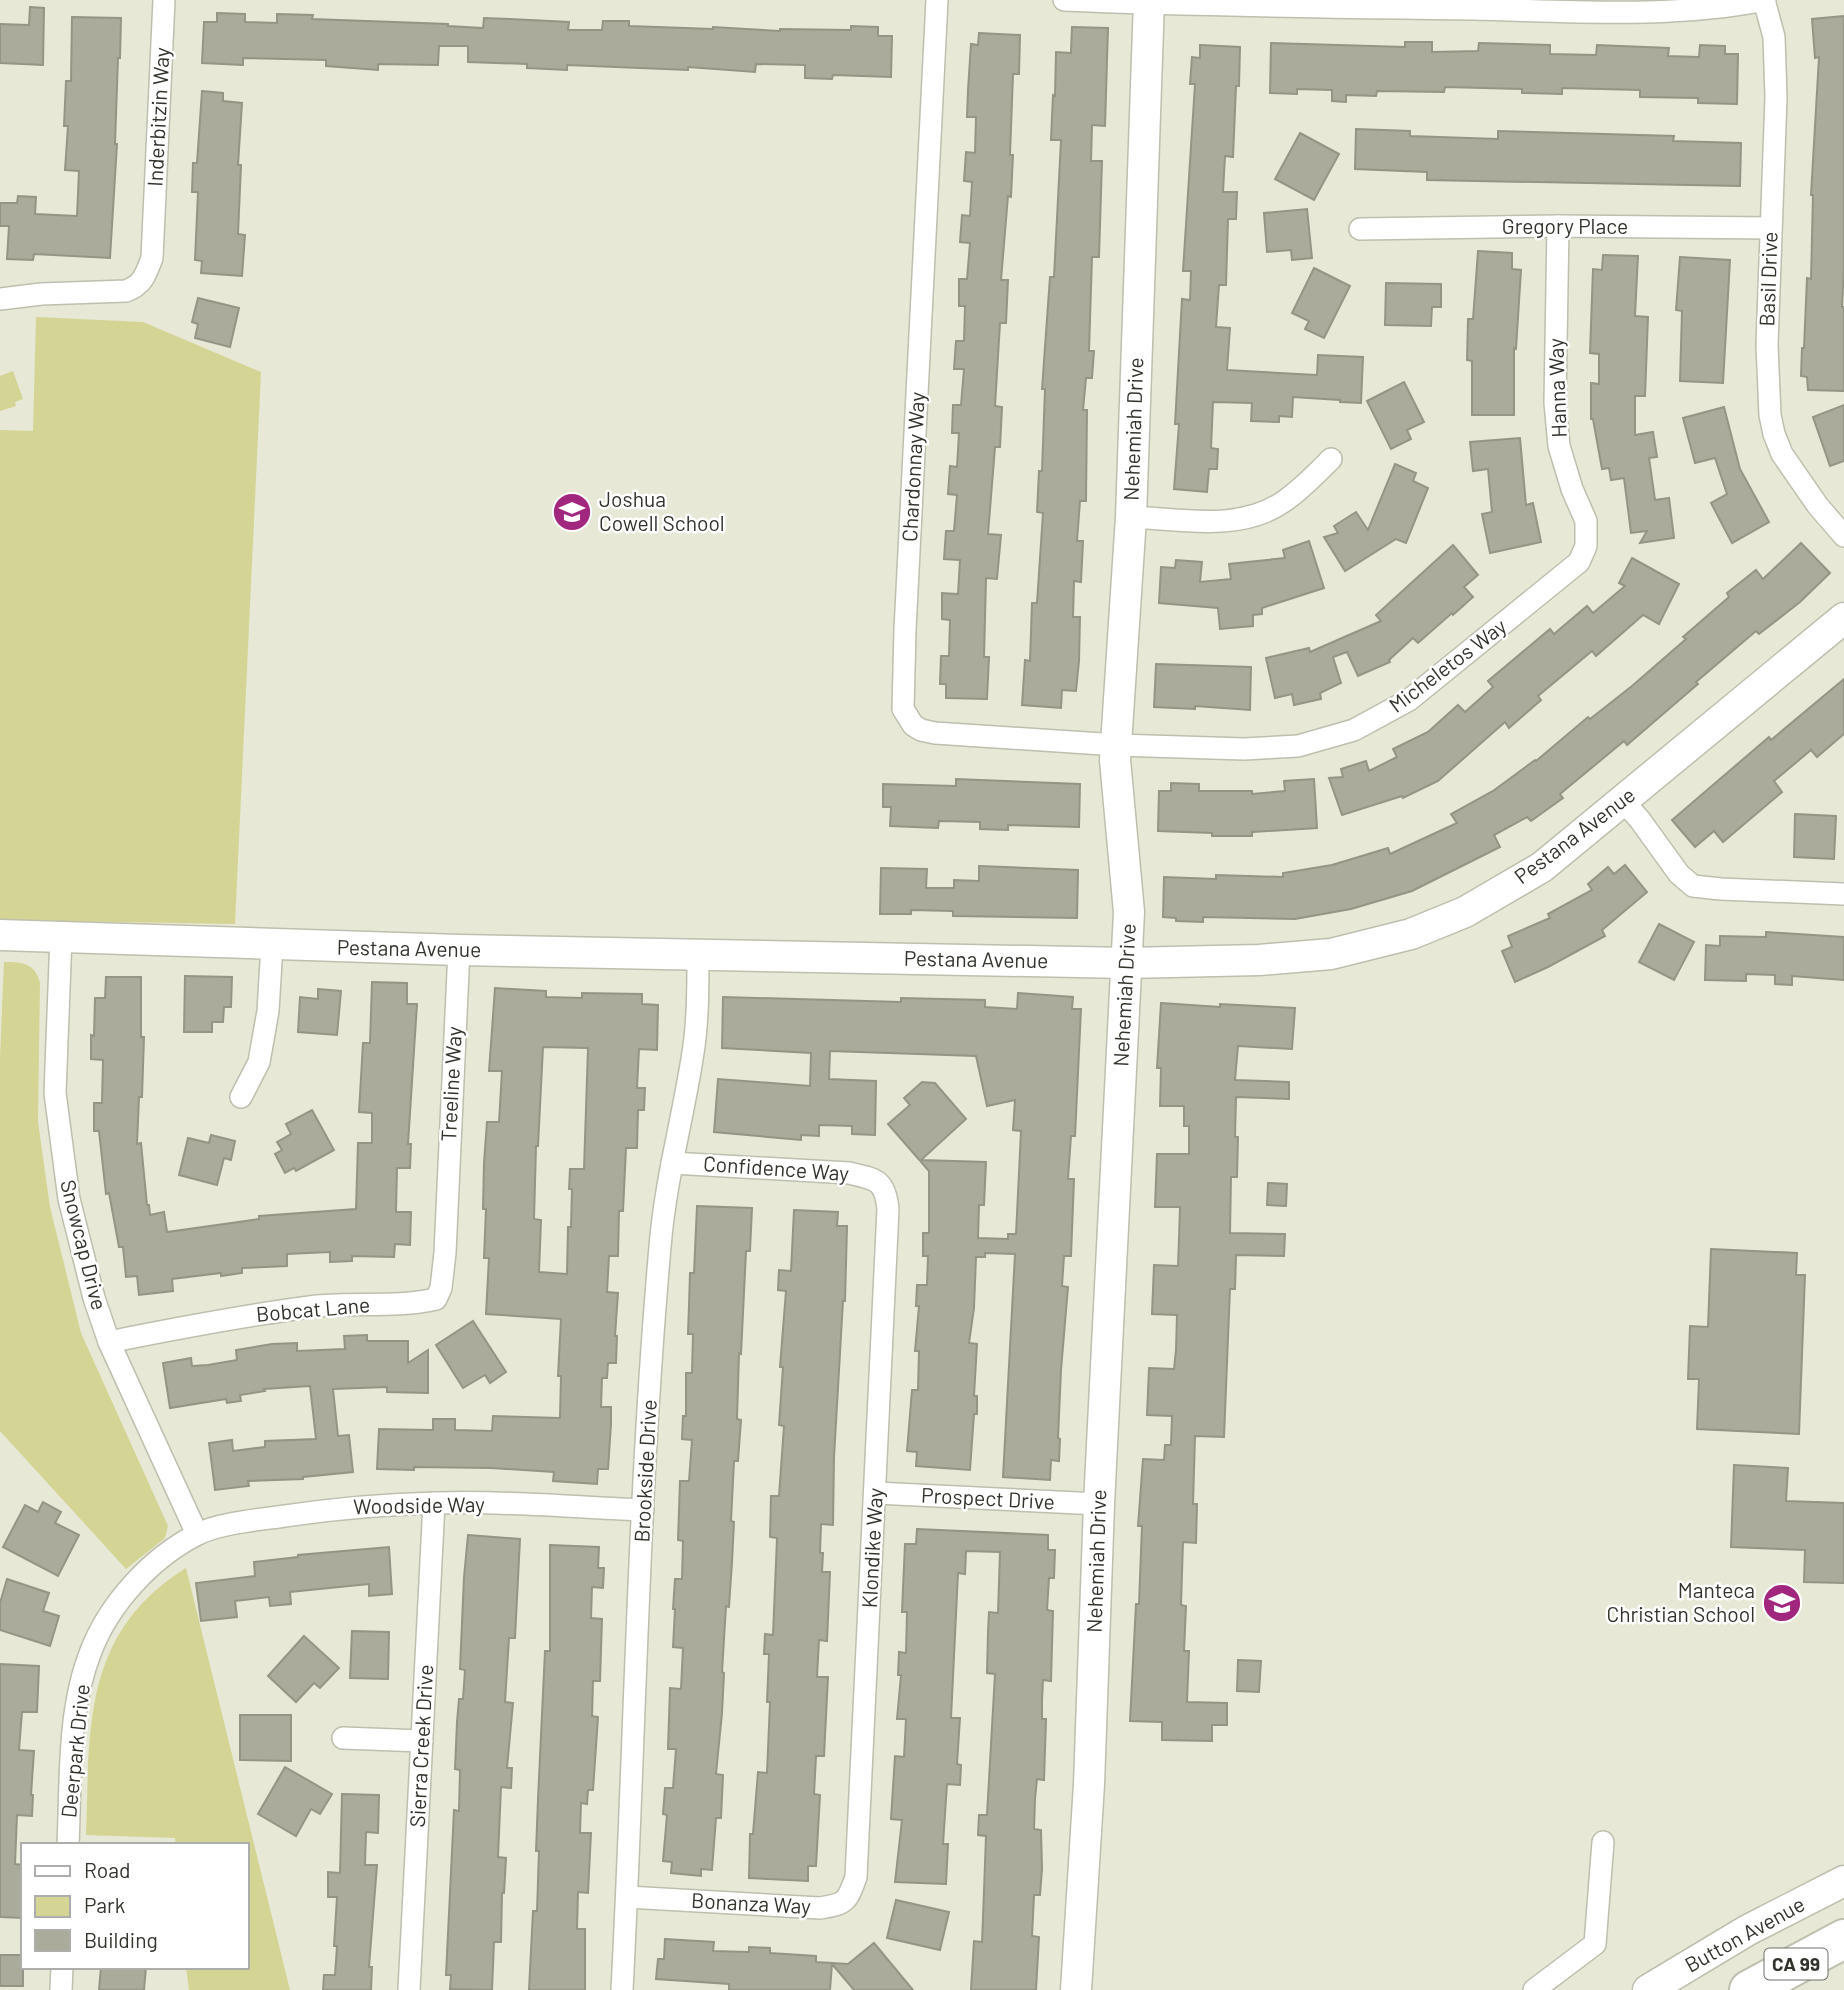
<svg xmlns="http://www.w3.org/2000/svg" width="1844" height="1990" font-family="Barlow,sans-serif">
  <rect width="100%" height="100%" fill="#e7e8d5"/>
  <g fill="#d4d594">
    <path d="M36,317L143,322L261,372L235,924L0,920V430L33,431Z"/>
    <path d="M13,371L23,399L15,402L16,406L0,411V376Z"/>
    <path d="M4,962C23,962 34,963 40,982L38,1122L50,1207L81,1333L168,1526L165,1538L126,1569L0,1431V1057Z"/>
    <path d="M186,1568L290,1990H189L186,1967H247V1845H176L175,1838L86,1835C90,1727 82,1633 186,1568Z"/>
  </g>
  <g fill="#aaab9a" stroke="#949584" stroke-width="2" fill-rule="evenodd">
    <path d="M30,7L44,8L43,65L0,63V24L29,25Z"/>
    <path d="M217,13L245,14V22L277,23V14L313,15L312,19L448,24V26L483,28L484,18L510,19L569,22L568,30H602L603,21H629V26L713,29V27L780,31V29L851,30V26L878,27V36H892L891,77L833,75L832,79L805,78V65L756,64L755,72L688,67V70L567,65V70L527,68V64L468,62V46H439L438,65L378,64V70L326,66V60L243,58V65L202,63L204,22H217Z"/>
    <path d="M1844,16V268L1842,307H1844V391L1808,390L1807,377L1801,376L1802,348H1804L1807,278L1811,279L1813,195H1811L1819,57L1815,58L1812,19Z"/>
    <path d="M72,17L121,18L120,58H118L115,144H117L110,258L34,254L33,260L7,259L9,226H0V203H17L18,196L36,197L35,214L77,216L79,171L65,170L68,126H64L66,81H71Z"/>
    <path d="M1072,27L1108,28L1105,126L1092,125L1091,161H1102L1099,257H1092L1089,351H1094L1092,378H1086L1083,410H1087L1086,501H1080L1077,541H1083L1081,582L1074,581L1073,617H1080L1079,661L1076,691L1062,690L1061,708L1022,705L1025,660L1030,661L1032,603H1037L1043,513L1037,512L1039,471H1042L1045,389H1042L1050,277H1054L1061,140H1051L1053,95L1055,96L1056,52L1071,53Z"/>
    <path d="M979,33L1020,35L1019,74H1013L1010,155H1013L1011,197L1008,196L1001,280H1008L1006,323H1000L995,406L1002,407L1000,447H995L988,534L1001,535L997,579L986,578L984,657H989L987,699L946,698V684H940L941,656H949L950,620L942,619V593L958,594L960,560L944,559L946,531H954L957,495L948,494L950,466L957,467L959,433H952L953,405H961L964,369H954L956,341H964L965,306H959V279H967L970,243L960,242L962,215L970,216L972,182L964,181L966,152L975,153L976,117H967L968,90L971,44L978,45Z"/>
    <path d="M1405,42H1432V52L1478,51L1479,43L1550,45V54L1596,55L1597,45L1669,48L1668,56L1699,57L1700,45L1725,46V54H1738L1737,104L1698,103V98L1640,97V90L1562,88V94L1522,93V89L1445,87L1444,92L1377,91L1376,96L1346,95V102L1332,101V90L1297,89V94L1270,93L1271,43L1405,47Z"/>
    <path d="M1200,45L1240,47L1239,86H1236L1233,157L1225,156L1223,192H1237L1236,219H1228L1226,285H1219L1216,327L1230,328L1227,370L1317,375L1318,355L1363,357L1361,403L1340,402V400L1293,397L1292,417L1279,416V422L1251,421L1252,403L1213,402L1211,448L1218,449L1217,469H1209L1207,492L1174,489L1179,424H1175L1182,299L1190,300L1191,271H1183L1195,84H1190L1192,57L1200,58Z"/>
    <path d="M202,91L223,93V101L242,103L238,165H241L238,234L245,235L242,276L201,273L202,261L195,260L198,192H192L193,163H197Z"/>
    <path d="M1356,129L1410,131V136L1498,139V131L1674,136L1673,141L1741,143L1740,186L1427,180V172L1355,169Z"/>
    <path d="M1300,133L1339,154L1314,200L1275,179Z"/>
    <path d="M1307,209L1312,258L1292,260L1291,250L1267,252L1264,213Z"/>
    <path d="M1478,251L1512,253V269L1521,270L1516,349L1514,348V415H1472V361L1467,360L1468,319H1473Z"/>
    <path d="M1603,255L1638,256L1635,316L1648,317L1645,396H1635V435L1653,432L1657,457L1649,458L1655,500L1669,498L1674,538L1640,543L1647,531L1631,533L1624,478L1611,480L1609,468L1602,469L1593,419H1591V383L1599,384V354L1590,353L1593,269L1602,270Z"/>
    <path d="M1680,257L1730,260L1723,383L1680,381L1682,311L1676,310Z"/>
    <path d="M1314,268L1350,286L1324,338L1305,329L1309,321L1292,313Z"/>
    <path d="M1386,283L1441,284V307H1432L1431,326L1385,325Z"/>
    <path d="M198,298L239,308L230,347L195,338L198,324L192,322Z"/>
    <path d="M1404,382L1424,422L1407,430L1411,439L1391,449L1367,401Z"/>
    <path d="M1844,405V461L1830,466L1813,417Z"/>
    <path d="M1724,407L1740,469L1769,522L1732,543L1711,503L1727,494L1715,458L1695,463L1683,418Z"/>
    <path d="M1520,438L1526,505L1533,503L1541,542L1490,553L1482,514L1492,512L1488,469L1473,471L1470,442Z"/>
    <path d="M1395,464L1416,473L1413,481L1428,488L1406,543L1396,539L1345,571L1324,537L1338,533L1334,526L1356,512L1368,530Z"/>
    <path d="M1309,541L1324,588L1262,608V614L1253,615V626L1220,629L1218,608L1159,603L1161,567L1175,568L1176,560L1202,562L1200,582L1231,579L1229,564L1285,558L1283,550Z"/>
    <path d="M1801,543L1830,573L1800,602L1759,634L1756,631L1696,682L1698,684L1627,745L1624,741L1560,794L1563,798L1531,821L1527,817L1494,835L1500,847L1412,891L1351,909L1295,919L1203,917V922L1176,921V918L1163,917L1164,877L1216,879V875L1283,877V873L1332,865L1388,848L1390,854L1457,823L1451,814L1493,791L1535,760L1536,761L1588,717L1590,719L1632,686L1686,639L1683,637L1729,597L1727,593L1756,570L1763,579Z"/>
    <path d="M1453,545L1478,575L1464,587L1473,597L1453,615L1452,613L1418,643L1413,638L1389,660L1390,662L1358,676L1347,652L1333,657L1341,683L1320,693L1321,699L1294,705L1292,694L1275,698L1266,658L1309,648L1310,652L1381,621L1376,615Z"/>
    <path d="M1632,558L1679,584L1659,624L1643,615L1596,656L1592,651L1538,696L1541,700L1509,728L1505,722L1438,781L1403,798L1402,796L1342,815L1329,778L1343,777L1341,769L1366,761L1369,771L1397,757L1393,749L1428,732L1458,705L1465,712L1493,687L1488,681L1550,629L1554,634L1587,606L1593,613L1625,586L1619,583Z"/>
    <path d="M1156,664L1251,667L1250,710L1195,706V709L1154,707Z"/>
    <path d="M1844,679V734L1817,757L1811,750L1774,781L1782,792L1723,842L1714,831L1695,847L1672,820L1769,737L1771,740Z"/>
    <path d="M956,779L1080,784L1079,827L1008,825V830L980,829V822L939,821L938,828L890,826L891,807H883V784L956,786Z"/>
    <path d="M1314,779L1317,828L1252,832V836H1212V833L1158,831L1159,791H1171V783L1199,784V791H1252V794L1285,791L1284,781Z"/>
    <path d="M1795,814L1836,816L1834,859L1794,857Z"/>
    <path d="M1625,865L1647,892L1602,930L1605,936L1548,967L1515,982L1502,951L1512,947L1508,936L1550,918L1548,914L1592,890L1588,884L1608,867L1614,874Z"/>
    <path d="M979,866L1078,870L1077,918L953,916V911L911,910V914H880L881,868L927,869L926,888H954V880L979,881Z"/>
    <path d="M1659,924L1694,942L1674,980L1639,962Z"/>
    <path d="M1766,932L1844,937V980L1792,976V985L1775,984V975L1746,974V981L1705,980L1706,945L1720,946V936L1766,937Z"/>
    <path d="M185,976L232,977L231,1007H224L223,1022H212V1032H184Z"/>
    <path d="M106,977H141V1037H144L142,1097H139L137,1144L141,1143L147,1205H149L150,1215L164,1212L167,1232L259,1219V1216L356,1209L358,1143H372V1113L359,1112L363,1043H370L372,982L407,983V1004H417L408,1144H411L410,1168H397L396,1212H411L410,1245L395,1244L394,1257L352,1256V1261L330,1262V1252L287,1254V1266L242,1268V1273L221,1276V1273L172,1279L173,1291L139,1295L137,1276L126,1277L123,1247H119L109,1193L106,1194L99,1131H94V1103H102L103,1060L91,1059V1035L94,1036L95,998H105Z"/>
    <path d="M495,988L546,991V997L582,998V993L642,994V1004L658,1005L657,1050L639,1049L637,1088H645L644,1110H638L637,1148H626L623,1211H619L618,1256H609L607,1292L618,1293L615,1336H617L616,1363H608L607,1378H602L601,1407H611V1424L608,1469H598L597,1484L553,1481L554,1472L491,1468L414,1467V1470L377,1469L379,1429L433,1430V1419H455V1430L492,1431L493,1416L560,1418L561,1376H558L561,1319L486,1314L489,1258H484L486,1209H483L484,1163L487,1122H499L502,1071H489ZM543,1047L588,1048L584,1169H570L569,1189H572L571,1227H568L567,1274L539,1272L541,1220L534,1219L536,1146H538Z"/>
    <path d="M318,989L341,991L337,1035L298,1032L300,997L318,999Z"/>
    <path d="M1018,993L1073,997L1072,1009H1081L1075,1136H1071L1068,1179H1074L1071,1256H1064L1062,1286L1068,1287L1061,1370L1058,1438L1060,1439L1059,1461L1051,1460L1050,1480L1003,1477L1015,1254L985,1253V1257H976L974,1308L969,1343L977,1344L974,1396H977V1414H974L970,1470L916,1466L917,1452L907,1451L912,1390H918L919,1351H915L919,1306H916L917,1285H927L928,1256H923V1233H929V1171L888,1124L910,1105L904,1098L922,1082L935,1083L966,1119L921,1160L986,1162L984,1205H979L978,1238L1008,1239V1234H1016L1021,1131L1013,1130L1015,1100L987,1106L976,1056L830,1051L829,1079L876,1081L875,1135L852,1134V1126L819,1125V1136L801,1135V1140L714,1132L718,1079L810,1086L811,1053L722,1048L723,997L901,1002V998L985,1000V1007L1017,1009Z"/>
    <path d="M1161,1003L1220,1007V1004L1295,1008L1292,1049L1238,1046L1235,1080L1289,1082V1099L1236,1097L1235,1137H1238L1237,1177H1231L1230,1233L1285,1234L1284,1256L1236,1255L1235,1289H1230L1224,1437L1195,1436L1193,1504H1197L1196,1543L1183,1542L1181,1605L1186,1606L1184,1651H1189L1187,1702L1227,1703V1725H1212V1741L1162,1740V1722L1130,1721L1136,1604H1139L1142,1526H1138L1143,1459L1164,1460L1165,1445H1171L1172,1416L1147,1415L1149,1368L1174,1369L1176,1350L1177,1315L1152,1314L1154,1265L1178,1266L1179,1238L1180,1207H1155L1157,1154H1189V1126H1184V1106H1160L1161,1068H1157Z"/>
    <path d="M312,1110L334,1150L296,1171L294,1168L285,1173L275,1154L282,1150L277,1142L291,1134L286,1124Z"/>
    <path d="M211,1135L235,1141L231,1160L224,1158L217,1185L179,1175L188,1138L209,1143Z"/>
    <path d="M1268,1183L1287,1184L1286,1206L1267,1205Z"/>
    <path d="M697,1206L752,1208L750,1251H746L741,1354L739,1353L737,1419L741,1420L738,1461H734L731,1521L734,1522L732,1562L729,1607L726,1606L722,1672L724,1673L722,1713L716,1774L723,1775L721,1818H716L712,1870L701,1869V1876L671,1873L672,1862L663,1861L667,1815L663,1814L665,1788H673L676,1749H668L670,1688L681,1689L682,1668L683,1648L673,1647L675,1609H673L675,1579H682L683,1541L678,1540L680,1481H689L692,1440L682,1439L683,1416H686V1373H692L693,1334H688L689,1305L690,1273H694Z"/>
    <path d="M794,1210L838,1212L837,1226H847L845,1301H843L834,1457L833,1525L821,1524L820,1553H823L822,1572H830L827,1641L819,1640L817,1677H828L824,1756H816L814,1794L820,1795L816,1866H808V1881L749,1878L750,1834H753L758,1772L767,1773L770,1702H767L769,1654H764L765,1634L773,1635L777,1538L770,1537L771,1496H779L784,1426L779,1425L783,1367H780L786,1291L778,1290L779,1270L791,1271Z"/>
    <path d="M1711,1249L1797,1253L1796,1275H1805L1799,1434L1697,1429L1699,1379H1688L1690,1326L1708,1327Z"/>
    <path d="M473,1321L506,1372L490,1383L485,1375L463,1388L436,1345Z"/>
    <path d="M367,1335V1341H408V1363L428,1350V1393L387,1392V1387L333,1389L338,1436L349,1435L353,1472L303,1477V1479L248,1481L249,1486L215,1490L209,1443L232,1440L233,1451L265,1447V1441L316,1439L310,1386L264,1389L265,1391L240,1395L241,1401L227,1403L226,1399L170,1408L163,1363L191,1358L192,1366L208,1365L237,1360L236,1350L272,1344L297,1343V1351L345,1349L344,1336Z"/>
    <path d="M1734,1465L1788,1468L1786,1501L1844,1503V1583L1804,1582L1805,1550L1731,1547Z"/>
    <path d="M43,1502L61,1512L55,1523L79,1535L58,1576L3,1547L25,1505L38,1512Z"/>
    <path d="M917,1529L1048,1535V1550H1055L1054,1578H1049L1047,1610L1053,1611L1051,1681L1043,1680L1042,1700V1719H1046L1044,1780L1037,1779L1035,1799L1034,1829L1041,1830L1042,1869L1040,1895H1034L1032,1936L1039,1937L1036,1990H971L974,1941L982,1942L983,1918L986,1836L978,1835L979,1815H987L995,1674L987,1673L988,1632L989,1612L998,1613L1000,1552L966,1551L965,1574L958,1573L951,1718H960L957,1764L961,1765L960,1785L947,1784L943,1844H948L946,1884L895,1882L902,1820L891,1819L895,1756L904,1757L906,1719H897L901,1675H898L899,1652L906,1653L907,1612H902L905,1544H916Z"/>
    <path d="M468,1535L520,1539L515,1638H509L505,1702L513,1703L507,1768H512L511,1788L501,1787L498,1857L506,1858L504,1893H502L501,1942H494L492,1990L450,1989L451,1975H446L454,1810L459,1811L460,1770L455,1769L457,1722L459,1699H463L465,1670L460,1669L464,1577Z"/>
    <path d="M550,1545L599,1547L598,1568H604L603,1588L592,1587L591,1618L602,1619L600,1681H593L592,1716L598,1717L593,1790H588L587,1804L581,1803L580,1833H591L588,1893L578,1892L577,1929H585V1990H529L533,1911H537L539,1851H536L538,1799L545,1651H550Z"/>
    <path d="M389,1547L392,1594L369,1596V1584L290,1592L291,1604L270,1606L269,1597L235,1601L237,1617L201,1621L196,1583L255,1576L254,1562L298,1557V1555Z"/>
    <path d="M7,1579L49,1593L43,1611L59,1616L50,1646L0,1630V1603Z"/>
    <path d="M352,1631L389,1632L388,1679L350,1678Z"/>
    <path d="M304,1636L339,1668L320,1688L314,1683L296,1702L268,1676Z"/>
    <path d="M1238,1660L1261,1661L1259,1692L1237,1691Z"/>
    <path d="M0,1664L39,1666L37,1712H22L19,1750L34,1751L31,1795H33L32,1816L17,1815L15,1864L23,1865V1918L0,1917Z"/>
    <path d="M240,1715H291V1761L240,1760Z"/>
    <path d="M285,1767L332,1794L320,1814L311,1809L296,1836L258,1814Z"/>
    <path d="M342,1794L379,1795L378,1833L366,1832L365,1865H377L369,1967H372L371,1990H323L324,1975H335L337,1946H334L337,1897H328V1872L340,1873Z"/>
    <path d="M896,1900L949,1912L940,1950L887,1938Z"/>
    <path d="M665,1939L714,1942L713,1951L749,1952V1947L770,1948V1953L816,1956V1962L848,1964L874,1943L913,1990H854L832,1964L830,1990H729V1984L656,1979L658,1959H664Z"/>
    <rect x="0" y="1955" width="23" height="31"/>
    <path d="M101,1967H146L144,1990H99Z"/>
  </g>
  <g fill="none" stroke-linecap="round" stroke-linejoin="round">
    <g stroke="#bebfad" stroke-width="24">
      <g id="street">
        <path d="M937,0L905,630L903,709L913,725L921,730L935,733L1117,745L1244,749L1298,746L1354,730L1409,700L1579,562L1586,546V521L1572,489L1559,446L1555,403L1558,226"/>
        <path d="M1064,0C1200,6 1337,7 1473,9C1569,11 1670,19 1765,0"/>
        <path d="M1764,0L1774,37L1776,97L1767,345L1770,415L1774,434L1782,454L1818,506L1844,536"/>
        <path d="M1360,229L1558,226L1771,228"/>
        <path d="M0,299L41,294L126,291C143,285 146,274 152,258L164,0"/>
        <path d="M1131,517C1180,519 1240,532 1283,502C1301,490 1316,474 1331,459"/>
        <path d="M1624,802L1640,820L1679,874L1693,886L1721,889L1844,894"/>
        <path d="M61,937L55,1093L69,1199L94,1298L109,1342L197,1534"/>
        <path d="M241,1097L259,1062L268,1011L272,945"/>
        <path d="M109,1342C178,1328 247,1315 317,1306C356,1302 397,1308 436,1299L441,1288L445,1253L459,950"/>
        <path d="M876,1493L1099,1504"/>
        <path d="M343,1738L422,1741"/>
        <path d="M68,1845C71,1781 67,1711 91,1651C109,1604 151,1558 196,1535C216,1524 255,1520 278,1517C331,1509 383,1504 437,1503C505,1501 575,1507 643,1510"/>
        <path d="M627,1897L820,1908C846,1904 847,1902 856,1877L888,1209C885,1179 875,1179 849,1173L672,1163"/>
        <path d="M61,1990L62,1967"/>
        <path d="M409,1990L434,1503"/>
        <path d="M622,1990C635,1742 638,1494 660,1247C665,1183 682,1122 692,1059C698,1025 698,989 698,954"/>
        <path d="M1534,1990L1595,1944L1603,1842"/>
      </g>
    </g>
    <g stroke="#bebfad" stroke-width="33">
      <g id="secondary">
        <path d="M0,935L459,950L1127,963L1259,960L1331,954L1411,934L1465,912L1542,867L1844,618"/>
        <path d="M1076,1990L1089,1784L1099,1504L1129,912L1115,760L1131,517L1149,0"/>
        <path d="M1648,1990L1748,1930L1844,1881"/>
      </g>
    </g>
    <g stroke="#bebfad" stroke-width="42">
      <path id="highway" d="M1749,1990L1844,1939"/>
    </g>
    <use href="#street" stroke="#fff" stroke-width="21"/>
    <use href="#secondary" stroke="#fff" stroke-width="30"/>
    <use href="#highway" stroke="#fff" stroke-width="38"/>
  </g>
  <defs>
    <g id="school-disc" transform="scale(2.0125)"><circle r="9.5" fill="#a1277e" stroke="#fff"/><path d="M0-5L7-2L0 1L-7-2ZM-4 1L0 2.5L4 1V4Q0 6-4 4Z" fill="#fff"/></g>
  </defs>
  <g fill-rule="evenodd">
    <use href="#school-disc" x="572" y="512"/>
    <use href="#school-disc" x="1782" y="1603"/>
  </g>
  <g text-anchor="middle" stroke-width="5" stroke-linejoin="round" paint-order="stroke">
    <rect fill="#fff" stroke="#70706b" stroke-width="2" x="1764.5" y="1948.5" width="63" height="31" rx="5"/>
    <g font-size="19" font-weight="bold" fill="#33332c">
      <text x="1796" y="1971">CA 99</text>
    </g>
    <g font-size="21" fill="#33332c" stroke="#fff">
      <text transform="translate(159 117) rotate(-87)" y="7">Inderbitzin Way</text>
      <text x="1565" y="234">Gregory Place</text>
      <text transform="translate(1769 279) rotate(-88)" y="7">Basil Drive</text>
      <text transform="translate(1558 388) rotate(-92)" y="7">Hanna Way</text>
      <text transform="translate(1134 429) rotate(-88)" y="7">Nehemiah Drive</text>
      <text transform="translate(914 467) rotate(-87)" y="7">Chardonnay Way</text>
      <text transform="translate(1448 666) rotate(-37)" y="7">Micheletos Way</text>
      <text transform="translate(1575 836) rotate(-37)" y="7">Pestana Avenue</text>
      <text transform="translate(409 949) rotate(1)" y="7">Pestana Avenue</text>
      <text transform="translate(976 960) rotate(1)" y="7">Pestana Avenue</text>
      <text transform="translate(1125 995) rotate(-87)" y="7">Nehemiah Drive</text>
      <text transform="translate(452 1084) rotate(-87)" y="7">Treeline Way</text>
      <text transform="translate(776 1169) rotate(4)" y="7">Confidence Way</text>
      <text transform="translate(83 1245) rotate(76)" y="7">Snowcap Drive</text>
      <text transform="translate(313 1310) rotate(-5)" y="7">Bobcat Lane</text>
      <text transform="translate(646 1471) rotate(-87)" y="7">Brookside Drive</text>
      <text transform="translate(988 1499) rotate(3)" y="7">Prospect Drive</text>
      <text transform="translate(419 1506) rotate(-1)" y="7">Woodside Way</text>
      <text transform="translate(873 1548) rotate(-87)" y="7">Klondike Way</text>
      <text transform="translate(1097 1561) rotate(-88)" y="7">Nehemiah Drive</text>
      <text transform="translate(422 1746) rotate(-87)" y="7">Sierra Creek Drive</text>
      <text transform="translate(76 1751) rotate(-84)" y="7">Deerpark Drive</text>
      <text transform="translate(751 1904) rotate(3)" y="7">Bonanza Way</text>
      <text transform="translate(1745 1935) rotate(-29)" y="7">Button Avenue</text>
    </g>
    <g font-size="21" fill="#33332c" stroke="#fff" text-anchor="start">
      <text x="599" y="507">Joshua<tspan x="599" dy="24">Cowell School</tspan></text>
      <text x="1755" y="1598" text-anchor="end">Manteca<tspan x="1755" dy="24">Christian School</tspan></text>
    </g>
  </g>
  <rect x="21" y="1843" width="228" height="126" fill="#ffffff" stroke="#adadab" stroke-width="2"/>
  <rect x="35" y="1866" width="35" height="10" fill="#ffffff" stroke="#adadab" stroke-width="2"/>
  <text x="84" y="1878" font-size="21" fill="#33332c">Road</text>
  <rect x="35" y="1896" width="35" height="21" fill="#d4d594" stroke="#adadab" stroke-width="2"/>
  <text x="84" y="1913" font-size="21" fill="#33332c">Park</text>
  <rect x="35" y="1930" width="35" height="21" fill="#aaab9a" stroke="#adadab" stroke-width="2"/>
  <text x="84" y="1948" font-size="21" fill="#33332c">Building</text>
</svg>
